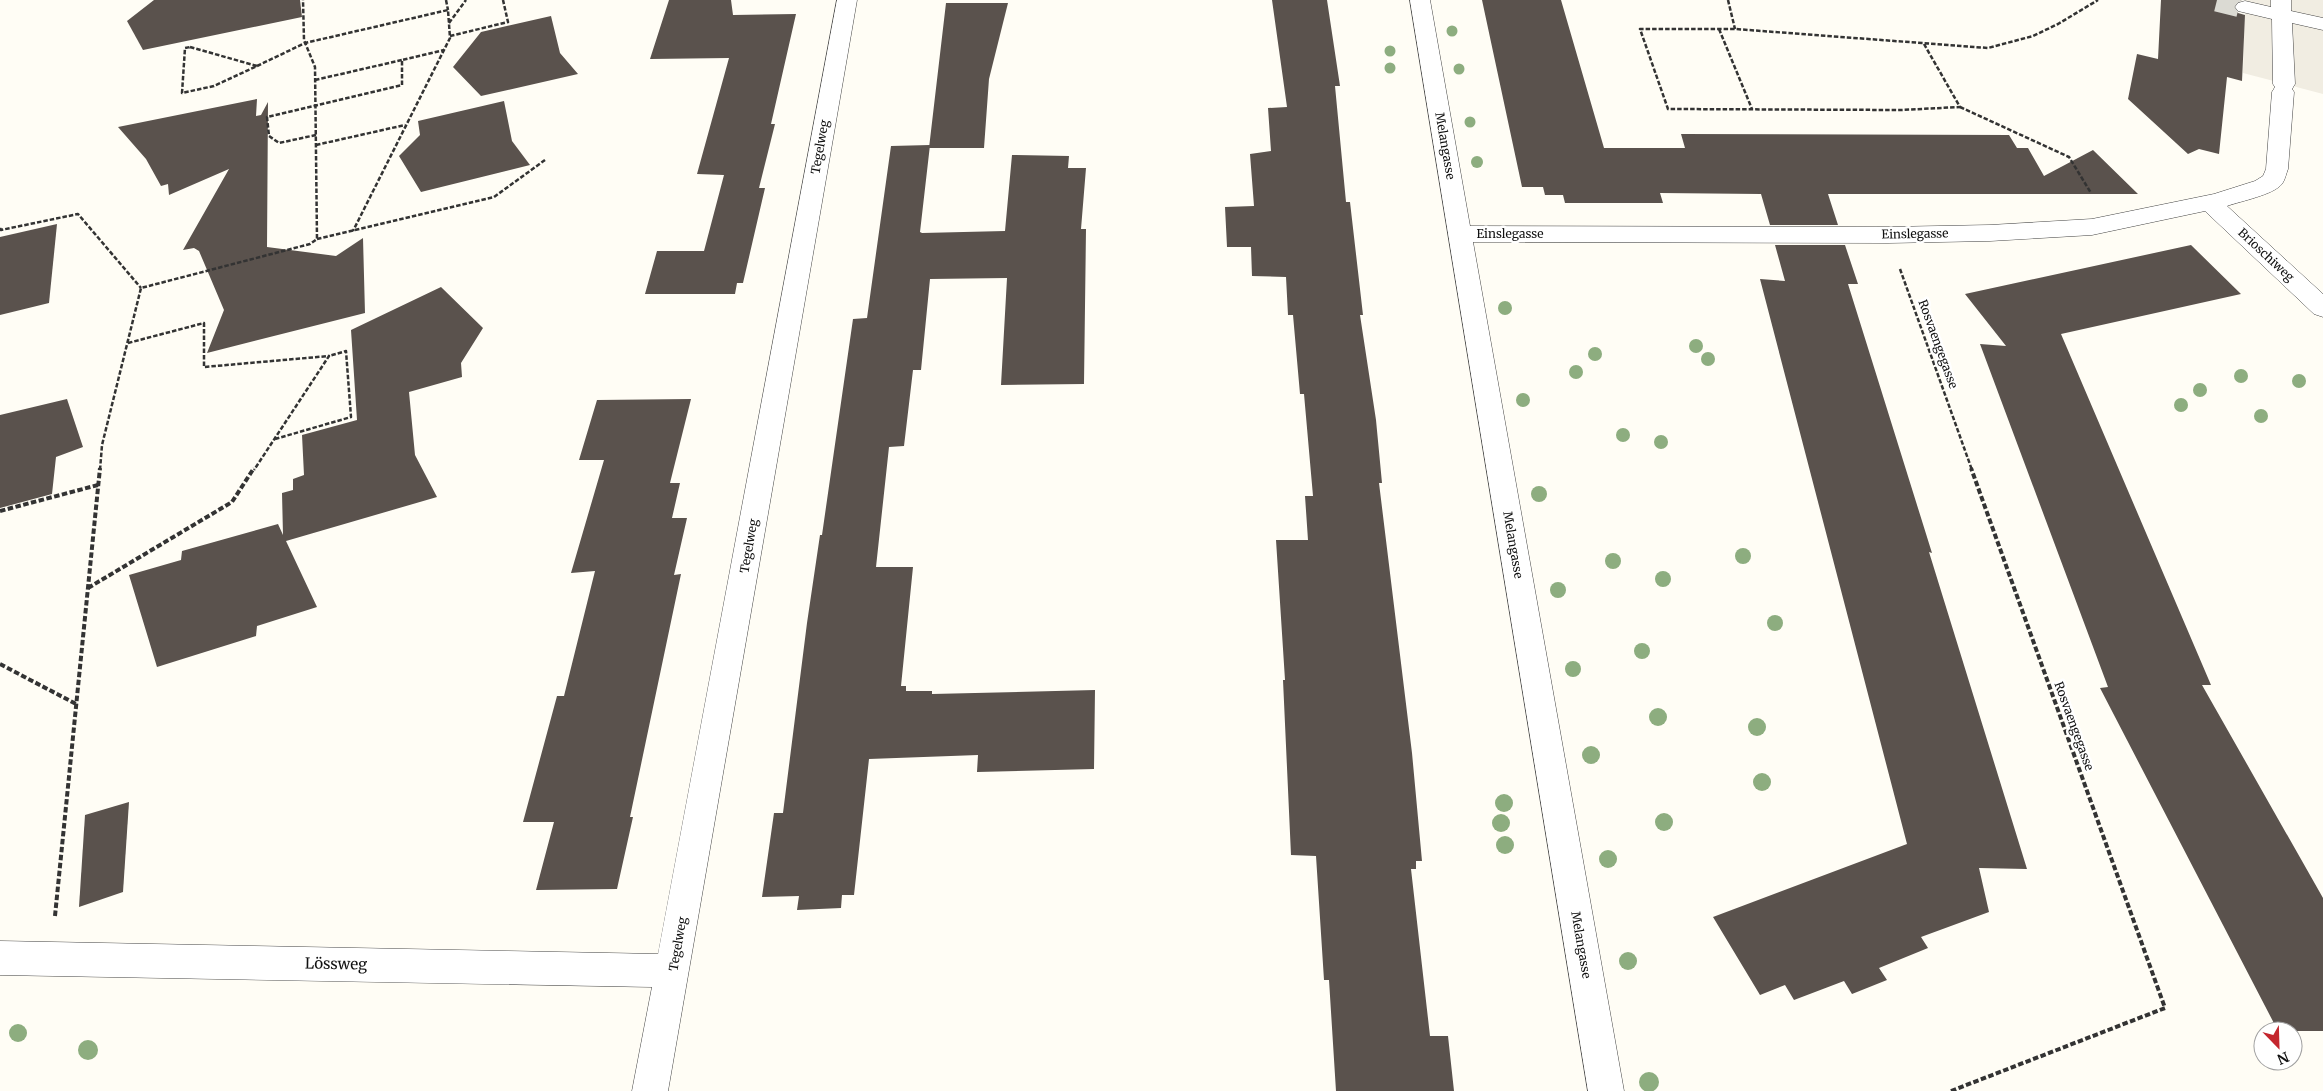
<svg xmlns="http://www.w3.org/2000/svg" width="2323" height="1091" font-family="Merriweather,serif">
  <rect width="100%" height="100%" fill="#fffdf5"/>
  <path fill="#f1ede2" d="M2245,0H2323V94L2243,73Z"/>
  <g fill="#5a524d">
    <path d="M154,0H300L302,17L143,50L127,21Z"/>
    <path d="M669,0H731L733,15L796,14L771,124H775L759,188H765L743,283H737L735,294H645L657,251H704L724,175L697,174L729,58L650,59Z"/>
    <path d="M1272,0H1327L1340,86H1335L1346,202H1350L1363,315H1360L1376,420L1382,483H1379L1412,753L1422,861H1416V869H1411L1430,1036H1448L1454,1091H1336L1329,980H1324L1316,856L1291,855L1283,680H1285L1276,540H1308L1305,496H1313L1304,394H1300L1293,315H1288L1286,277L1252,276L1251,247H1227L1225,207L1254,206L1250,154L1271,151L1268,108L1287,107Z"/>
    <path d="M1482,0H1561L1604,148H1685L1681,134L2009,135L2017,148H2028L2044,176L2093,150L2138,194H1828L1838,225H1770L1761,194L1660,193L1663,203H1565L1563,195H1545L1543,187H1522Z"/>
    <path d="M2161,0H2242L2236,2L2233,7L2238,13L2245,15L2242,81L2227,77L2219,154L2199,149L2188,154L2128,99L2137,54L2158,59Z"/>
    <path d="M946,3H1008L989,79L984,148H929Z"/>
    <path d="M551,16L560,53L578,74L481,96L453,67L481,32Z"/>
    <path d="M257,99L256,116L261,115L268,102L267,247L336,256L363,238L365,313L207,353L224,310L199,251L194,248L183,250L229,169L169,195L168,184L161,186L146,159L118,127Z"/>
    <path d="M504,101L512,141L530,165L421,192L399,156L420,135L418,121Z"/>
    <path d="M930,145L920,232L922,233L1005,231L1012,155L1069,156L1068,168H1086L1081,229H1086L1084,384L1001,385L1007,278L930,279L921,370H913L904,446L889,447L876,567H913L901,686H906V691H932V694L1095,690L1094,769L977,772L978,755L869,759L854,895H842L841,908L797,910L799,896L762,897L774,813H783L807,623L820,535H822L853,319L867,318L891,146Z"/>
    <path d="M57,224L49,303L0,315V237Z"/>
    <path d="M1775,245H1845L1858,284H1848L1932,553L1929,552L2027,869L1979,868L1989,912L1921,937L1928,948L1879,968L1887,980L1852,994L1844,981L1794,1000L1785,985L1760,995L1713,917L1907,844L1760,279L1785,281Z"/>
    <path d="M2191,245L2241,294L2061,334L2211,685H2202L2323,898V1031H2278L2100,688L2108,687L1980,344L2006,346L1965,294Z"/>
    <path d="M441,287L483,328L461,363L462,377L409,392L415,455L437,497L286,541L317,607L257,626L256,636L157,667L129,575L181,560L182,551L278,524L283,535L282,493L293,490V479L304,475L302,435L357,420L351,330Z"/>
    <path d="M67,399L83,447L56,457L52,494L0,508V415Z"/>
    <path d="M691,399L670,483H680L672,518H687L674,575L681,574L630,817H633L617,889L536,890L554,822H523L557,696H564L595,571L571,573L604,460H579L597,400Z"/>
    <path d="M129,802L123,892L79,907L85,815Z"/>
  </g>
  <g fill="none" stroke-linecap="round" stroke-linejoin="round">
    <path stroke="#dbdad3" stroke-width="23" stroke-dasharray="23 11" stroke-linecap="butt" d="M2217,0L2245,7"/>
    <g stroke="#444" stroke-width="1">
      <g id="minor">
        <path d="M837,0H857L668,1091H632L652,987L0,975V941L658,954Z"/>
        <path d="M1410,0H1430L1470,226L1888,227L1990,225L2092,219L2214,194L2255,181L2263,176L2266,169L2272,92L2275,87L2273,84L2272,19L2238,11L2235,7L2238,3L2245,1L2271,7V0H2291V11L2323,18V30L2292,23L2295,84L2292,89L2294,92L2288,169C2286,174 2285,180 2282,184C2273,195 2241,201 2227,206L2323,294V317L2314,314L2205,211L2092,235L1990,241L1888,243L1473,242L1624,1091H1588Z"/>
      </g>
    </g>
    <g stroke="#333" stroke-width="2.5" stroke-dasharray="4.5 2" stroke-linecap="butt">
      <path d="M446,0L448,10"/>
      <path d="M1728,0L1735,29"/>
      <path d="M449,23L466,0"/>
      <path d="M1719,29L1752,109"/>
      <path d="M450,36L508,22L503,0"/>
      <path d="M1924,44L1960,107L1901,110L1668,109L1640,29H1735L1988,48L2033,36L2058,24L2098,0"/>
      <path d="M190,47L257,66L214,86L182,93L185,48Z"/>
      <path d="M257,66L305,43L448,10L450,38L353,231"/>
      <path d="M315,80L402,60"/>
      <path d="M1960,107L2069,157L2091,193"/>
      <path d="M316,135L279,143L269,136L267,117L402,85V60L444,50"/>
      <path d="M316,145L405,125"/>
      <path d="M0,228L1,230L78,214L141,288"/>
      <path d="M317,239L494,197L545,160"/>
      <path d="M1900,269L1972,470"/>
      <path d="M128,343L204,323V367L329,356L254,470"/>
      <path d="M275,439L351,417L346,351L329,356"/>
      <path d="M100,470L102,445L141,288L310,244L317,239L315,67L304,40L303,0"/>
    </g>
    <g stroke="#333" stroke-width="4" stroke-dasharray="5.5 2.5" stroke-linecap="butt">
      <path d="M0,511L98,485"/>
      <path d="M88,588L232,502L254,468"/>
      <path d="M0,664L76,704"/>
      <path d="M55,916L100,468"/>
      <path d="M1951,1091L2165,1008L1971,468"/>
    </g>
    <use href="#minor" fill="#fff" fill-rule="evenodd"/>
  </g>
  <g fill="#8dad7f">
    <circle cx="1452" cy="31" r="5.5"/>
    <circle cx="1390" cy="51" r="5.5"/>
    <circle cx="1390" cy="68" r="5.5"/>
    <circle cx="1459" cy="69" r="5.5"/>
    <circle cx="1470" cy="122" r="5.5"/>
    <circle cx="1477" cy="162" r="6"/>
    <circle cx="1505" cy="308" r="7"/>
    <circle cx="1696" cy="346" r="7"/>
    <circle cx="1595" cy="354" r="7"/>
    <circle cx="1708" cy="359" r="7"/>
    <circle cx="1576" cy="372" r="7"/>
    <circle cx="2241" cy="376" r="7"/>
    <circle cx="2299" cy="381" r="7"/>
    <circle cx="2200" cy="390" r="7"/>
    <circle cx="1523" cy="400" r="7"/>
    <circle cx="2181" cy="405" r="7"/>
    <circle cx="2261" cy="416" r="7"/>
    <circle cx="1623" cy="435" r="7"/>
    <circle cx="1661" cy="442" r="7"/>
    <circle cx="1539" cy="494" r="8"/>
    <circle cx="1743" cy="556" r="8"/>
    <circle cx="1613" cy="561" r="8"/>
    <circle cx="1663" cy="579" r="8"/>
    <circle cx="1558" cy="590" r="8"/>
    <circle cx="1775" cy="623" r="8"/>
    <circle cx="1642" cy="651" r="8"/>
    <circle cx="1573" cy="669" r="8"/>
    <circle cx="1658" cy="717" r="9"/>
    <circle cx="1757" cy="727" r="9"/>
    <circle cx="1591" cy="755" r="9"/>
    <circle cx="1762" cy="782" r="9"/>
    <circle cx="1504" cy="803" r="9"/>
    <circle cx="1664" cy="822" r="9"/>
    <circle cx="1501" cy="823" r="9"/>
    <circle cx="1505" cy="845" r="9"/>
    <circle cx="1608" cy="859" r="9"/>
    <circle cx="1628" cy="961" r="9"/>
    <circle cx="18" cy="1033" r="9"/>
    <circle cx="88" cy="1050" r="10"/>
    <circle cx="1649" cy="1082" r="10"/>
  </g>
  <g text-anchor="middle" stroke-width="5" stroke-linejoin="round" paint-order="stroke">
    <g font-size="12" fill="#111" stroke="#fff">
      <text transform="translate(1445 146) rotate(80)" y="4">Melangasse</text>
      <text transform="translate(820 147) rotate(-80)" y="4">Tegelweg</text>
      <text x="1510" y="238">Einslegasse</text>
      <text transform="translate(1915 234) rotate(-1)" y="4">Einslegasse</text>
      <text transform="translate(2266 255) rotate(43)" y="4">Brioschiweg</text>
      <text transform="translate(1938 344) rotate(70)" y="4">Rosvaengegasse</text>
      <text transform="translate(1513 545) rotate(80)" y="4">Melangasse</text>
      <text transform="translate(749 546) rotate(-80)" y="4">Tegelweg</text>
      <text transform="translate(2074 726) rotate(70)" y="4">Rosvaengegasse</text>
      <text transform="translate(678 944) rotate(-80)" y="4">Tegelweg</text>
      <text transform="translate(1581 945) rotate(80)" y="4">Melangasse</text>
    </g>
    <g font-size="15" fill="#111" stroke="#fff">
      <text transform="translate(336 964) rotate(1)" y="5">Lössweg</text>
    </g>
  </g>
  <g transform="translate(2278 1046) rotate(157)"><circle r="24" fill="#ffffff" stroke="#a0a0a0"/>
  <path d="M0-4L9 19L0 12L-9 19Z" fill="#c4262e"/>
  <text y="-8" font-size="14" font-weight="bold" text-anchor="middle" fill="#111111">N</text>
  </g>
</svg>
